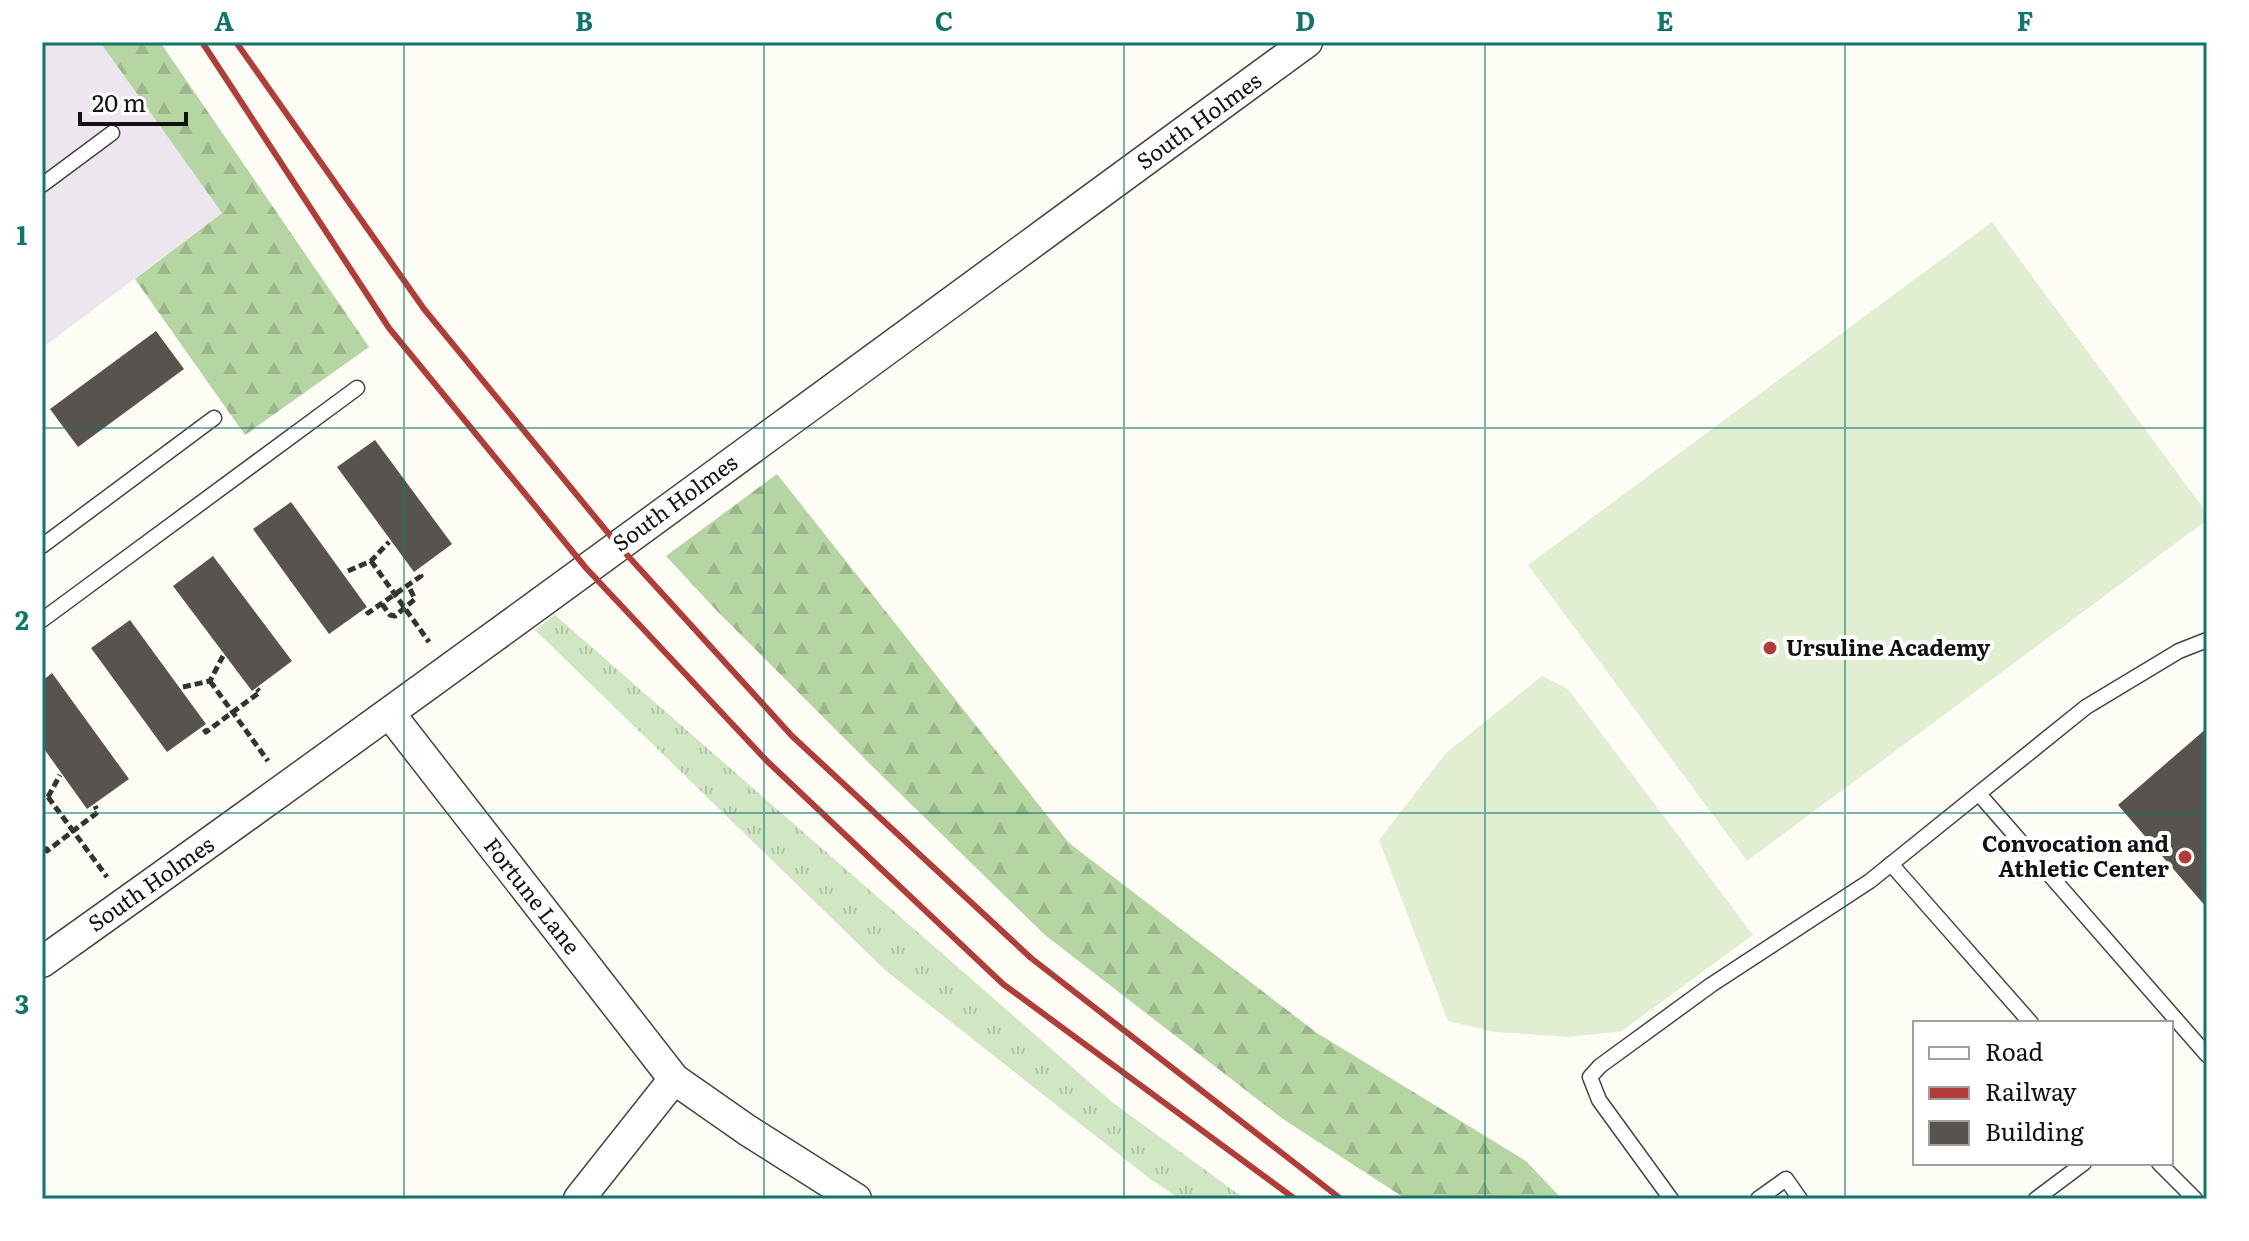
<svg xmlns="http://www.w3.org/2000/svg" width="2249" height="1241" font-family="Literata,serif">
  <defs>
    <pattern id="grass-tufts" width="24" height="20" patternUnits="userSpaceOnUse" patternTransform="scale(2)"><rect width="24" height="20" fill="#d1e6c2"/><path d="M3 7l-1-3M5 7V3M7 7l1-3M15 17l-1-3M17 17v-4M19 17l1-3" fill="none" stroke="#b2c4a6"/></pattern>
    <pattern id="forest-firs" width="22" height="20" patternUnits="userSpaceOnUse" patternTransform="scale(2)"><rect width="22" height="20" fill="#b5d5a3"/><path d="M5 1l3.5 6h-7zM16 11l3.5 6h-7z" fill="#9bb68b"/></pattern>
  </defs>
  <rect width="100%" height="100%" fill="#fefdf5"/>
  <path fill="#ede6ee" d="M42,42H100L222,213L42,348Z"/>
  <path fill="url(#grass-tufts)" d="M555,615L1112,1102L1245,1199H1180L1149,1178L885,970L535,630Z"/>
  <g fill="url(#forest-firs)">
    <path d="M100,42H160L369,347L245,435L135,279L222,213Z"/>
    <path d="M777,474L1069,843L1317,1033L1526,1161L1562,1199H1406L1283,1119L1045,935L874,768L717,611L666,556Z"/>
  </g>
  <g fill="#e2eed2">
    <path d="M1992,222L2207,513V520L1747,861L1528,565Z"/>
    <path d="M1542,676L1568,689L1753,935L1622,1031L1569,1037L1495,1032L1448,1021L1379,840L1446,753Z"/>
  </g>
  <g fill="#58534e">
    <path d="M156,331L184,369L78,447L50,409Z"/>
    <path d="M375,440L452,544L414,572L337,467Z"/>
    <path d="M291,502L367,607L329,634L253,529Z"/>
    <path d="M213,556L292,661L252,691L173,586Z"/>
    <path d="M130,620L206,724L167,752L91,648Z"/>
    <path d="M52,673L129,779L87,809L42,746V681Z"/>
    <path d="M2207,728V908L2118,805Z"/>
  </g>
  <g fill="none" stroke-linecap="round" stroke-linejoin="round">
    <g stroke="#444" stroke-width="17">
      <g id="service">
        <path d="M42,185L112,133"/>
        <path d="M42,546L214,418"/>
        <path d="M42,620L357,388"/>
        <path d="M1979,794L2207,1055"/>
        <path d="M1891,864L2031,1023"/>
        <path d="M2159,1163L2195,1199"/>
        <path d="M1671,1199L1599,1100L1590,1077L1600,1066L1711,985L1870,881L2086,707L2179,651L2207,640"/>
        <path d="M1758,1199L1786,1179L1800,1199"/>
        <path d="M2036,1199L2084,1163"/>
      </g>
    </g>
    <g stroke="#444" stroke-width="33">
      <g id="minor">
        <path d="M390,714L674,1079"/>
        <path d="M42,962C467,660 886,349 1307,42"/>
        <path d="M579,1199L674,1079L747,1130L856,1199"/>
      </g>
    </g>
    <g stroke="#333" stroke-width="5" stroke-dasharray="8 4" stroke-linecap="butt">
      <path d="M371,561L429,642"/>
      <path d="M348,571L371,561L389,542"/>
      <path d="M382,604L390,615L395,616L415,599L408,585"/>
      <path d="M367,611L368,613L421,576L418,572"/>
      <path d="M210,681L268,761"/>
      <path d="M183,687L210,681L223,656"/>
      <path d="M204,729L206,732L260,692L257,689"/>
      <path d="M48,797L107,877"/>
      <path d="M48,797L60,775"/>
      <path d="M45,847L47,851L98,812L95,806"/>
    </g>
    <use href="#service" stroke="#fff" stroke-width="14"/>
    <use href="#minor" stroke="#fff" stroke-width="30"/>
    <g stroke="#b23c38" stroke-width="6">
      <path d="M202,42L389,328L586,568L767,761L1003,984L1295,1199"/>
      <path d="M236,42L424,309L618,545L792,736L1031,958L1341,1199"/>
    </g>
  </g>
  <path fill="none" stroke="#0f766e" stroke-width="2" stroke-opacity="0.55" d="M404,42V1199M764,42V1199M1124,42V1199M1485,42V1199M1845,42V1199M42,428H2207M42,813H2207"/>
  <g fill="#b23c38" stroke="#fff" stroke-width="3">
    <circle cx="1770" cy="648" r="8"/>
    <circle cx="2185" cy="857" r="8"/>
  </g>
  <g text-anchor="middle" stroke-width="8" stroke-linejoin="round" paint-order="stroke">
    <g font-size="22" fill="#111" stroke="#fff">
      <text transform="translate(1199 121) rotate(-36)" y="8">South Holmes</text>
      <text transform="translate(675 503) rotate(-36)" y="8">South Holmes</text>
      <text transform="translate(151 884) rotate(-35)" y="8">South Holmes</text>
      <text transform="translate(532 896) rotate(52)" y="8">Fortune Lane</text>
    </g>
    <g font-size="22" font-weight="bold" fill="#111" stroke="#fff" text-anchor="start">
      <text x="1786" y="656">Ursuline Academy</text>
      <text x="2169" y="852" text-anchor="end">Convocation and<tspan x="2169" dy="25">Athletic Center</tspan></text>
    </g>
  </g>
  <rect width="2249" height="1241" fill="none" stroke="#ffffff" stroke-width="88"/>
  <rect x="1913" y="1021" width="260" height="144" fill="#ffffff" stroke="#a0a0a0" stroke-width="2"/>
  <rect x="1929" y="1047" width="40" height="12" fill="#ffffff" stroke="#a0a0a0" stroke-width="2"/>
  <text x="1985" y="1061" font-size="24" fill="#111111">Road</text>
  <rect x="1929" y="1087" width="40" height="12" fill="#b23c38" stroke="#a0a0a0" stroke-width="2"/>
  <text x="1985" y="1101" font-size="24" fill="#111111">Railway</text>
  <rect x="1929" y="1121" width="40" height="24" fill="#58534e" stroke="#a0a0a0" stroke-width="2"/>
  <text x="1985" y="1141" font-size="24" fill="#111111">Building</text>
  <path d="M80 112v12h106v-12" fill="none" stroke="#111111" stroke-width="4"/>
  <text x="92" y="112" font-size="24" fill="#111111" stroke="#ffffff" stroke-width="6" paint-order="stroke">20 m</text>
  <rect x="44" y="44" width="2161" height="1153" fill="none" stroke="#0f766e" stroke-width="3"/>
  <g font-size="26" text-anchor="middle" font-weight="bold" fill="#0f766e">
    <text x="224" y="31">A</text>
    <text x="584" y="31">B</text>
    <text x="944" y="31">C</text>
    <text x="1305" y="31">D</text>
    <text x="1665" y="31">E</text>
    <text x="2025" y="31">F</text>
    <text x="22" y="245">1</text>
    <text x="22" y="630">2</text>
    <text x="22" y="1014">3</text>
  </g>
</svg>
